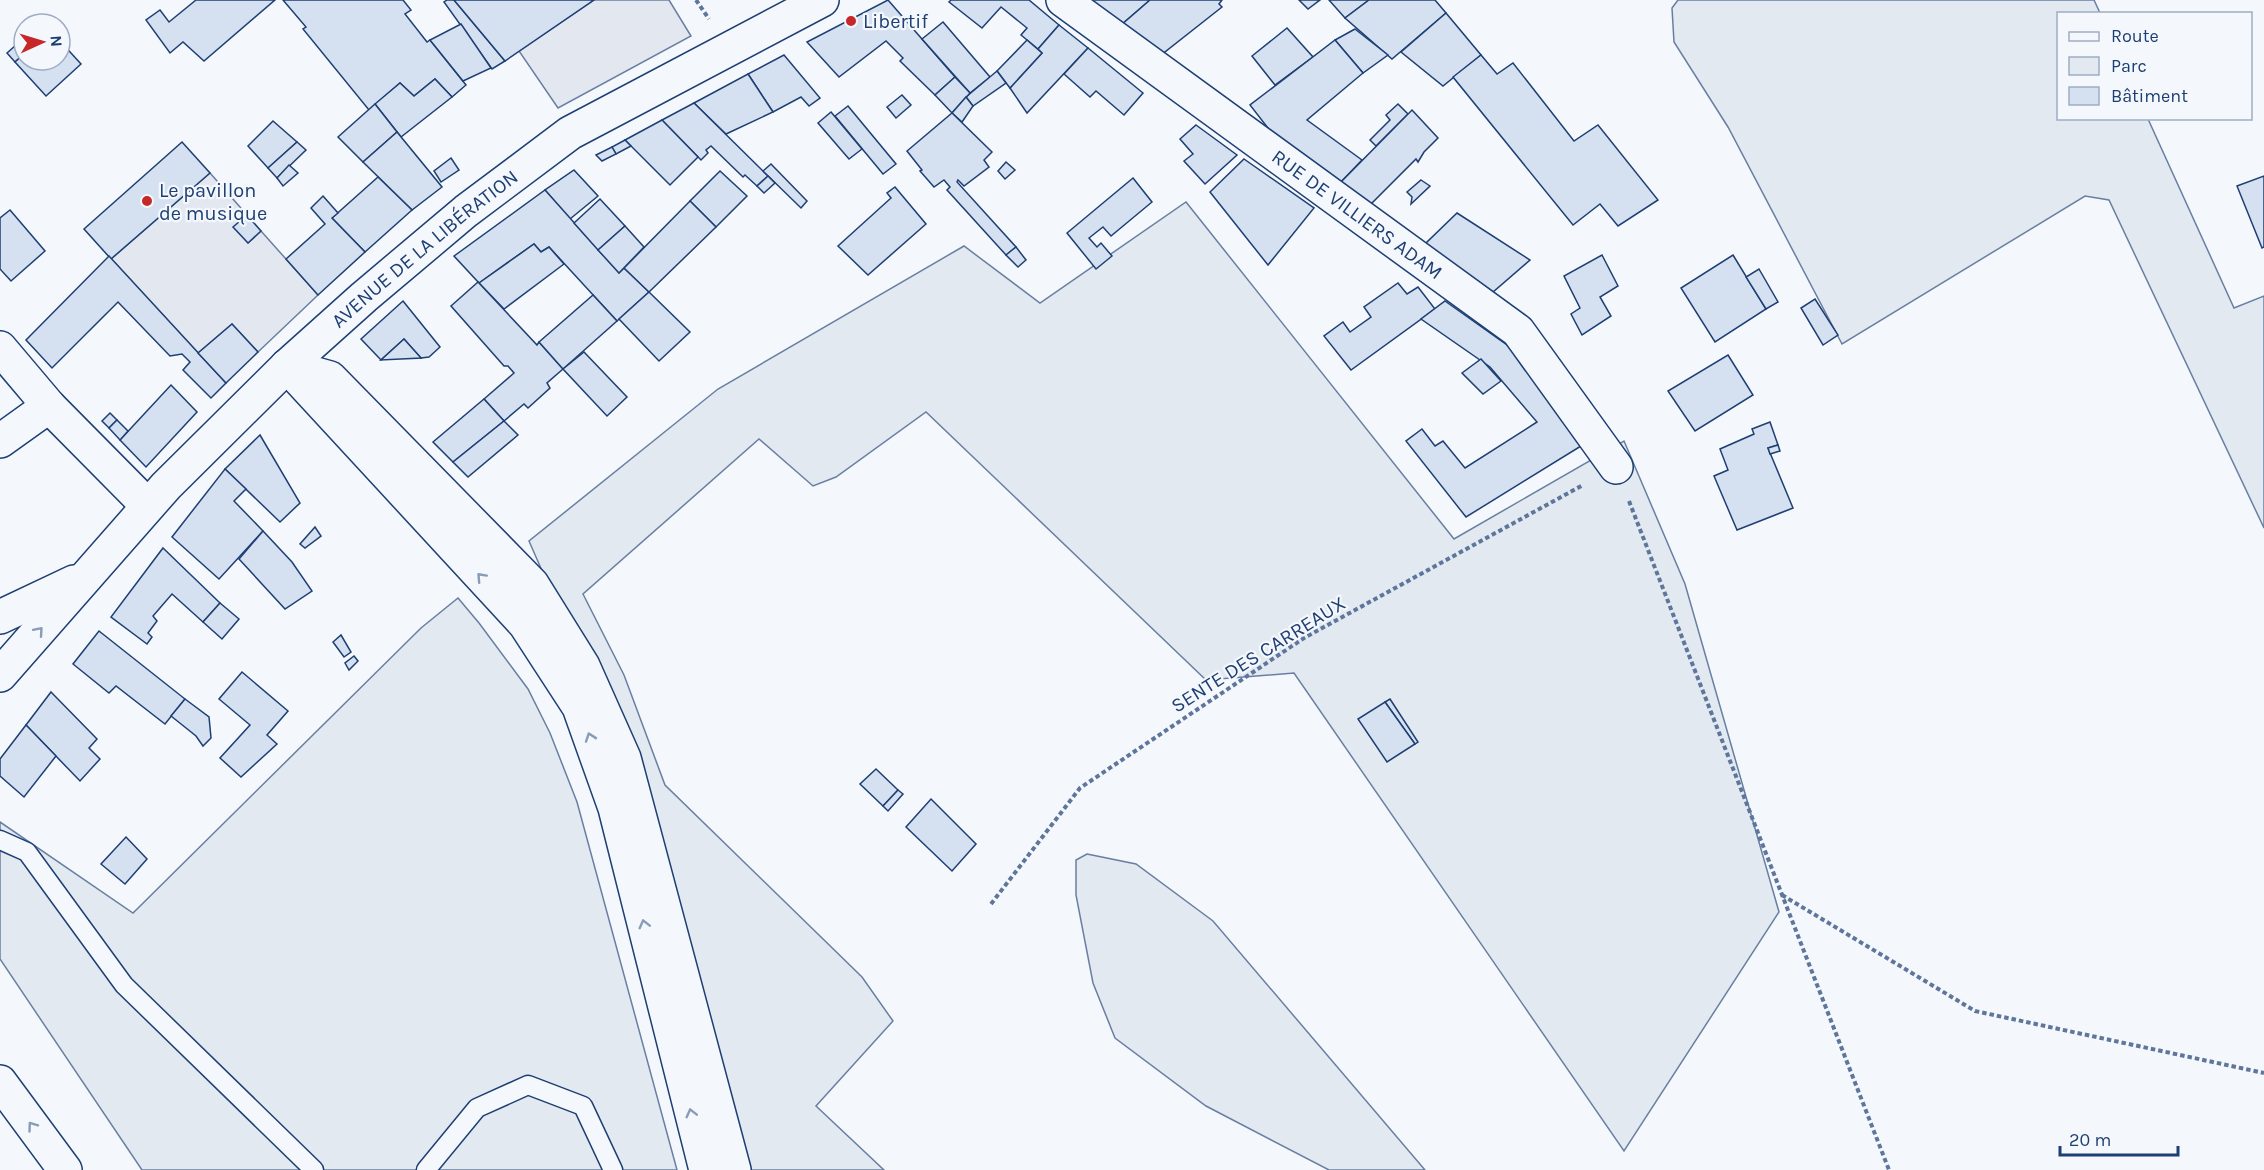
<svg xmlns="http://www.w3.org/2000/svg" width="2264" height="1170" font-family="Karla,sans-serif">
  <rect width="100%" height="100%" fill="#f4f7fb"/>
  <g fill="#e3e9f0" stroke="#687fa3" stroke-width="1.5">
    <path d="M1678,0H2094L2100,13L2058,14V118L2148,119L2234,308L2264,296V528L2109,200L2085,196L1842,344L1728,127L1674,42L1672,8Z"/>
    <path d="M1186,202L1454,539L1624,441L1685,584L1779,912L1624,1151L1294,673L1206,680L926,412L836,477L813,486L759,439L583,594L624,675L665,785L862,977L893,1021L816,1106L884,1170H725L557,605L529,541L718,389L964,246L1040,303Z"/>
    <path d="M458,598L479,623L528,689L550,733L577,802L677,1170H142L0,959V822L133,913L421,628Z"/>
    <path d="M1087,854L1136,864L1213,921L1425,1170H1329L1206,1106L1115,1038L1093,983L1076,895V860Z"/>
  </g>
  <g fill="#e3e8f0" stroke="#687fa3" stroke-width="1.5">
    <path d="M594,0H669L691,36L558,108L519,51Z"/>
    <path d="M210,173L247,215L234,227L248,243L261,231L318,295L258,352L232,324L198,353L111,259Z"/>
  </g>
  <g fill="#d5e0f0" stroke="#1d3f73" stroke-width="1.5">
    <path d="M196,0H275L204,61L183,42L170,53L146,20L160,10L169,22Z"/>
    <path d="M283,0H403L411,10L405,14L427,42L430,40L466,85L452,97L435,79L414,96L400,83L369,110L303,29L306,27Z"/>
    <path d="M447,0H454L505,61L492,69L444,2Z"/>
    <path d="M454,0H594L505,61Z"/>
    <path d="M888,0L955,77L935,95L900,61L903,58L886,41L839,77L807,42Z"/>
    <path d="M951,0H1029L1059,25L1038,49L1021,35L1027,28L1001,7L982,28L949,2Z"/>
    <path d="M1089,0H1150L1120,26Z"/>
    <path d="M1150,0H1222L1219,4L1222,7L1161,55L1120,26Z"/>
    <path d="M1299,0H1320L1308,9Z"/>
    <path d="M1329,0H1369L1345,18Z"/>
    <path d="M1369,0H1435L1446,13L1392,59L1345,18Z"/>
    <path d="M1446,13L1481,55L1443,86L1401,52Z"/>
    <path d="M943,22L990,77L970,93L922,39Z"/>
    <path d="M461,24L491,68L463,81L430,40Z"/>
    <path d="M1059,25L1088,48L1027,113L1010,88L1042,53L1038,49Z"/>
    <path d="M1287,28L1313,57L1275,85L1252,56Z"/>
    <path d="M1355,29L1388,55L1363,73L1335,40Z"/>
    <path d="M24,38V54L15,62L7,53Z"/>
    <path d="M1027,40L1042,53L1010,88L997,71Z"/>
    <path d="M1335,40L1363,73L1307,120L1362,160L1340,183L1275,137L1250,105Z"/>
    <path d="M60,41L81,64L46,96L15,62L24,54V60H60Z"/>
    <path d="M1088,48L1143,93L1124,115L1096,91L1090,97L1064,74Z"/>
    <path d="M784,55L820,98L809,106L801,97L773,112L748,74Z"/>
    <path d="M1481,55L1497,74L1513,63L1574,141L1598,125L1658,200L1618,226L1600,204L1573,225L1453,77Z"/>
    <path d="M997,71L1006,83L973,106L966,97Z"/>
    <path d="M748,74L773,112L726,134L694,103Z"/>
    <path d="M955,77L970,93L952,113L935,95Z"/>
    <path d="M435,79L452,97L401,137L375,104L400,83L414,96Z"/>
    <path d="M902,95L911,105L896,118L887,107Z"/>
    <path d="M966,97L973,106L962,122L952,113Z"/>
    <path d="M694,103L768,176L757,186L745,175L743,177L711,146L706,150L708,153L701,160L662,120Z"/>
    <path d="M375,104L397,132L363,162L338,137Z"/>
    <path d="M1398,104L1408,114L1376,146L1370,140L1390,120L1386,115Z"/>
    <path d="M848,106L896,164L883,174L835,116Z"/>
    <path d="M1412,110L1438,138L1424,152L1418,162L1416,159L1370,205L1340,183Z"/>
    <path d="M831,112L862,149L849,159L818,123Z"/>
    <path d="M952,113L992,152L984,160L989,167L964,186L958,180L957,182L1016,247L1006,255L947,190L950,187L944,180L934,187L920,171L922,170L907,151Z"/>
    <path d="M662,120L698,157L670,185L625,140Z"/>
    <path d="M273,121L297,142L268,168L248,146Z"/>
    <path d="M1196,125L1237,155L1205,184L1184,161L1193,154L1180,139Z"/>
    <path d="M397,132L442,187L412,210L363,162Z"/>
    <path d="M625,140L631,146L616,154L612,147Z"/>
    <path d="M182,142L210,173L111,259L84,229Z"/>
    <path d="M297,142L306,150L277,178L268,168Z"/>
    <path d="M612,147L616,154L602,161L596,155Z"/>
    <path d="M451,158L459,170L441,182L434,171Z"/>
    <path d="M1244,159L1314,208L1268,265L1210,192Z"/>
    <path d="M1006,162L1015,170L1005,179L998,171Z"/>
    <path d="M771,164L807,201L801,208L763,171Z"/>
    <path d="M289,165L298,173L283,186L277,178Z"/>
    <path d="M574,170L598,196L570,219L545,190Z"/>
    <path d="M720,171L747,196L716,227L690,201Z"/>
    <path d="M768,176L775,183L764,193L757,186Z"/>
    <path d="M2264,176V247L2262,248L2237,186Z"/>
    <path d="M378,177L412,210L365,252L332,218Z"/>
    <path d="M1133,178L1152,202L1111,236L1103,227L1089,238L1097,247L1101,243L1112,256L1096,269L1067,233Z"/>
    <path d="M1421,180L1430,186L1411,204L1412,197L1407,192Z"/>
    <path d="M895,187L926,224L868,275L838,246L891,198L887,193Z"/>
    <path d="M545,190L619,273L624,268L649,292L617,321L549,247L541,252L534,244L479,283L454,256Z"/>
    <path d="M323,196L338,213L332,218L365,252L318,295L286,259L325,224L311,208Z"/>
    <path d="M600,199L625,226L598,250L574,223Z"/>
    <path d="M690,201L716,227L649,292L624,268Z"/>
    <path d="M10,210L45,251L11,281L0,269V218Z"/>
    <path d="M1457,213L1530,260L1493,292L1425,244Z"/>
    <path d="M247,215L261,231L248,243L233,227Z"/>
    <path d="M625,226L644,247L619,273L598,250Z"/>
    <path d="M534,244L541,252L549,247L564,264L504,309L479,283Z"/>
    <path d="M1016,247L1026,260L1018,267L1006,255Z"/>
    <path d="M1602,255L1618,286L1600,297L1611,316L1582,335L1571,314L1580,308L1564,276Z"/>
    <path d="M1733,255L1766,309L1715,342L1681,288Z"/>
    <path d="M109,256L226,383L211,398L183,370L190,362L182,354L170,356L118,302L52,368L26,340Z"/>
    <path d="M1759,269L1778,302L1766,309L1746,277Z"/>
    <path d="M478,282L537,345L539,342L563,369L547,383L550,388L528,408L524,404L504,421L484,399L514,373L508,366H504L451,306Z"/>
    <path d="M1398,283L1407,294L1418,287L1435,309L1351,370L1324,336L1343,322L1350,332L1371,317L1364,307Z"/>
    <path d="M649,292L690,332L659,361L619,319Z"/>
    <path d="M593,295L617,321L563,369L539,342Z"/>
    <path d="M1815,299L1838,335L1823,345L1801,308Z"/>
    <path d="M403,301L440,347L429,357L421,358L404,339L381,360L361,339Z"/>
    <path d="M1445,301L1507,345L1581,431V446L1466,517L1406,441L1422,429L1435,446L1443,441L1465,468L1537,422L1490,367L1421,319Z"/>
    <path d="M232,324L258,352L226,383L198,353Z"/>
    <path d="M404,339L421,358L381,360Z"/>
    <path d="M584,352L627,397L607,416L563,369Z"/>
    <path d="M1728,355L1753,395L1695,431L1668,391Z"/>
    <path d="M1481,359L1501,381L1483,394L1462,373Z"/>
    <path d="M171,385L197,412L146,467L120,440Z"/>
    <path d="M484,399L504,421L453,462L433,442Z"/>
    <path d="M110,413L117,420L109,428L102,421Z"/>
    <path d="M117,420L128,431L120,440L109,428Z"/>
    <path d="M504,421L518,435L468,477L453,462Z"/>
    <path d="M1770,422L1778,445L1768,448L1793,508L1737,530L1714,476L1728,470L1720,449L1754,434L1752,429Z"/>
    <path d="M260,435L300,503L280,522L225,469Z"/>
    <path d="M1778,445L1780,451L1770,454L1768,448Z"/>
    <path d="M225,469L246,489L234,501L263,531L219,579L172,537Z"/>
    <path d="M315,527L321,536L305,548L300,544Z"/>
    <path d="M263,531L292,562L312,591L285,609L239,559Z"/>
    <path d="M163,548L220,603L203,622L172,594L153,616L157,621L148,633L152,637L147,644L111,617Z"/>
    <path d="M220,603L239,619L222,639L203,622Z"/>
    <path d="M99,631L185,699L165,724L116,686L109,693L73,664Z"/>
    <path d="M341,635L351,652L344,657L333,642Z"/>
    <path d="M354,656L358,661L349,670L345,663Z"/>
    <path d="M242,672L288,711L267,735L277,744L241,777L220,758L250,725L219,699Z"/>
    <path d="M51,692L97,739L89,748L100,759L80,781L26,725Z"/>
    <path d="M185,699L209,717L211,738L203,746L196,736L171,716Z"/>
    <path d="M1390,699L1418,742L1415,744L1385,702Z"/>
    <path d="M1385,702L1415,744L1387,762L1358,719Z"/>
    <path d="M26,725L56,756L24,797L0,776V759Z"/>
    <path d="M876,769L898,790L883,806L860,784Z"/>
    <path d="M898,790L903,794L888,811L883,806Z"/>
    <path d="M931,799L976,844L952,871L906,827Z"/>
    <path d="M126,837L147,859L125,884L101,864Z"/>
  </g>
  <g fill="none" stroke-linecap="round" stroke-linejoin="round">
    <g stroke="#1d3f73" stroke-width="21">
      <g id="lane">
        <path d="M0,840L27,852L124,985L314,1170"/>
        <path d="M426,1170L477,1108L528,1085L583,1106L613,1170"/>
      </g>
    </g>
    <g stroke="#1d3f73" stroke-width="36">
      <g id="street">
        <path id="s1" d="M1063,0L1518,331L1616,467"/>
        <path d="M0,348L49,406L148,506"/>
        <path d="M287,366L330,378L532,584L583,666L624,758L734,1170"/>
        <path d="M0,441L49,406"/>
      </g>
    </g>
    <g stroke="#1d3f73" stroke-width="36">
      <g id="primary">
        <path d="M0,617L74,582"/>
        <path id="s2" d="M0,675L166,486L287,366L364,297L466,211L570,133L822,0"/>
      </g>
    </g>
    <g stroke="#1d3f73" stroke-width="36">
      <g id="highway">
        <path d="M287,366L525,624L579,707L615,808L706,1170"/>
        <path d="M0,1082L65,1170"/>
      </g>
    </g>
    <g stroke="#5e769c" stroke-width="4" stroke-dasharray="4.5 3" stroke-linecap="butt">
      <path d="M696,0L709,19"/>
      <path d="M1629,501L1889,1170"/>
      <path d="M1782,895L1975,1011L2264,1073"/>
      <path d="M991,904L1080,788L1304,638L1583,485"/>
    </g>
    <use href="#lane" stroke="#f4f7fb" stroke-width="18"/>
    <use href="#street" stroke="#f4f7fb" stroke-width="33"/>
    <use href="#primary" stroke="#f4f7fb" stroke-width="33"/>
    <use href="#highway" stroke="#f4f7fb" stroke-width="33"/>
  </g>
  <defs><path id="oneway-chevron" d="M-2-3.5L2.5 0L-2 3.5" fill="none" stroke-width="1.6" stroke-linecap="round" stroke-linejoin="round" transform="scale(1.5)"/></defs>
  <g stroke="#889bb7">
    <use href="#oneway-chevron" transform="translate(481 577) rotate(-133)"/>
    <use href="#oneway-chevron" transform="translate(39 631) rotate(-49)"/>
    <use href="#oneway-chevron" transform="translate(590 737) rotate(-109)"/>
    <use href="#oneway-chevron" transform="translate(644 924) rotate(-104)"/>
    <use href="#oneway-chevron" transform="translate(691 1113) rotate(-104)"/>
    <use href="#oneway-chevron" transform="translate(32 1126) rotate(-126)"/>
  </g>
  <g fill="#c62828" stroke="#f4f7fb" stroke-width="2">
    <circle cx="851" cy="21" r="6"/>
    <circle cx="147" cy="201" r="6"/>
  </g>
  <g text-anchor="middle" stroke-width="4.5" stroke-linejoin="round" paint-order="stroke">
    <g font-size="20" fill="#1d3f73" stroke="#f4f7fb" text-anchor="start">
      <text x="863" y="28">Libertif</text>
      <text x="159" y="197">Le pavillon<tspan x="159" dy="23">de musique</tspan></text>
    </g>
    <g font-size="20" fill="#1d3f73" stroke="#f4f7fb">
      <text dy="7" stroke="none"><textPath href="#s1" startOffset="364">RUE DE VILLIERS ADAM</textPath></text>
      <text dy="7" stroke="none"><textPath href="#s2" startOffset="603">AVENUE DE LA LIBÉRATION</textPath></text>
      <text transform="translate(1258 654) rotate(-32)" y="7">SENTE DES CARREAUX</text>
    </g>
  </g>
  <rect x="2057" y="12" width="195" height="108" fill="#f4f7fb" stroke="#9eadc5" stroke-width="1.5"/>
  <rect x="2069" y="32" width="30" height="9" fill="#f4f7fb" stroke="#9eadc5" stroke-width="1.5"/>
  <text x="2111" y="42" font-size="18" fill="#1d3f73">Route</text>
  <rect x="2069" y="57" width="30" height="18" fill="#e3e9f0" stroke="#9eadc5" stroke-width="1.5"/>
  <text x="2111" y="72" font-size="18" fill="#1d3f73">Parc</text>
  <rect x="2069" y="87" width="30" height="18" fill="#d5e0f0" stroke="#9eadc5" stroke-width="1.5"/>
  <text x="2111" y="102" font-size="18" fill="#1d3f73">Bâtiment</text>
  <g transform="translate(42 42) rotate(86)"><circle r="28" fill="#f4f7fb" stroke="#9eadc5" stroke-width="1.5"/>
  <path d="M0-4.5L10 22L0 15L-10 22Z" fill="#c62828"/>
  <text y="-9" font-size="16" font-weight="bold" text-anchor="middle" fill="#1d3f73">N</text>
  </g>
  <path d="M2060 1146v9h118v-9" fill="none" stroke="#1d3f73" stroke-width="3"/>
  <text x="2069" y="1146" font-size="18" fill="#1d3f73" stroke="#f4f7fb" stroke-width="4.5" paint-order="stroke">20 m</text>
</svg>
